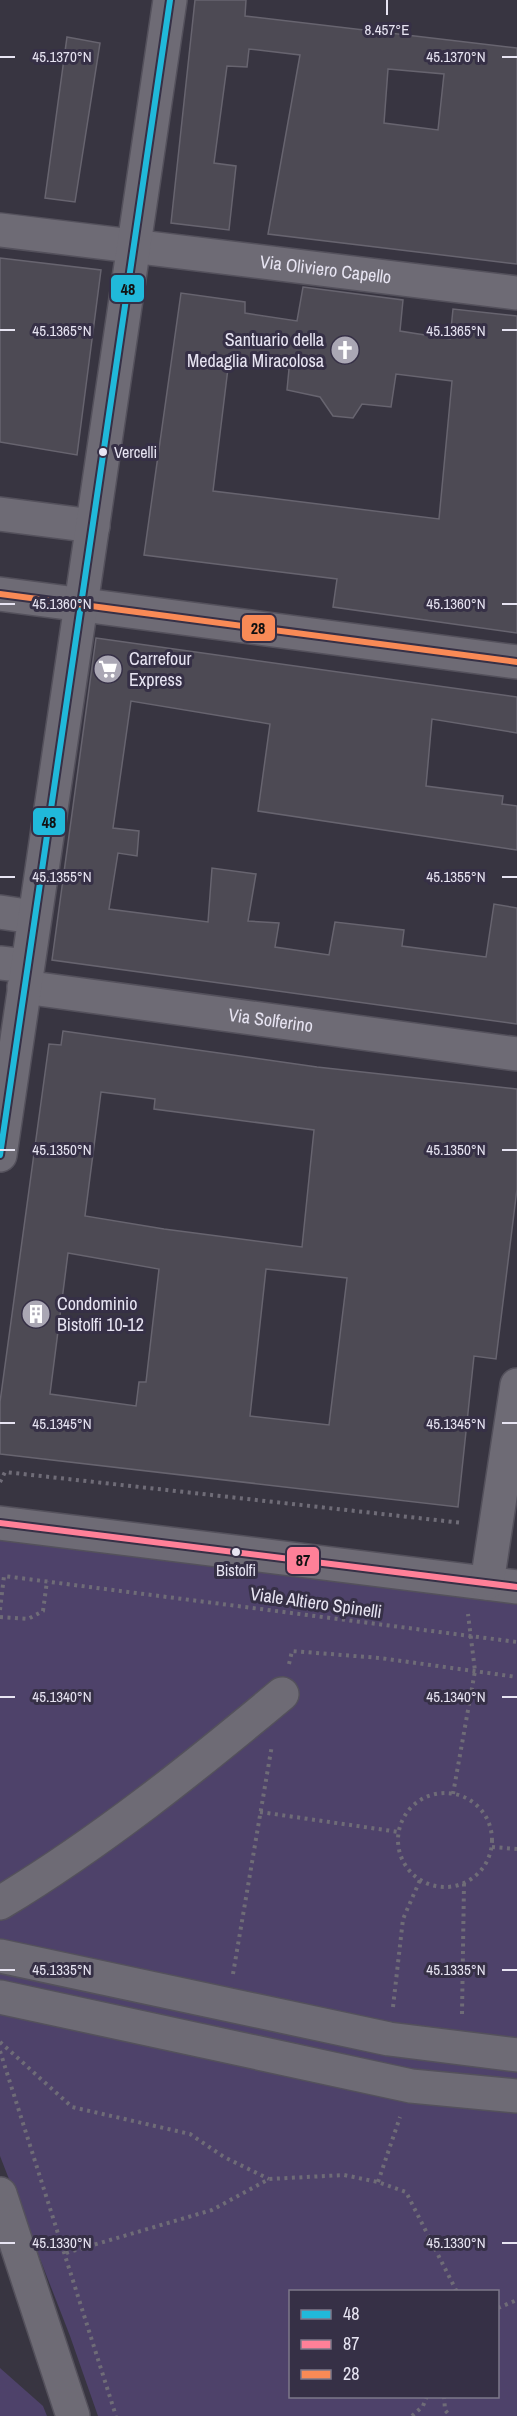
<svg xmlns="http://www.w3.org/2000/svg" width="517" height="2416" font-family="'Archivo Narrow',sans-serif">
  <rect width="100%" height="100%" fill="#383541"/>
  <g fill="#4e426a" fill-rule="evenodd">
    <path d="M0,1540L517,1601V2416H98L70,2336L0,2156ZM290,2292H498V2396H290Z"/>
    <path d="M0,2368L43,2406L47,2416H0Z"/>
  </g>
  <g fill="#4d4a54" stroke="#67646f" stroke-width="1.5" fill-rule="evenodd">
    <path d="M195,0H246L245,16L517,48V264L268,234L300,55L249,49L247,67L227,66L214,163L236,166L229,230L171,223ZM388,69L444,74L438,130L384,123Z"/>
    <path d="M67,37L100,43L75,202L45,198Z"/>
    <path d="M0,258L101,270L77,455L0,442Z"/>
    <path d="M303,287L403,300L400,331L450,339L453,309L517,316V633L333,607L337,579L144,555L181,293L245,302V313L297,321ZM229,360L289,369L287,390L320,397L333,416L353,418L362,404L391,407L396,374L452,381L439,519L213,491Z"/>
    <path d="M96,638L517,697V733L432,719L426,786L503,796L502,804L517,806V850L258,811L270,724L131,701L113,828L139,831L137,856L118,853L109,909L208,922L212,868L256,874L248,921L279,923L275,947L329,955L335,922L404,930L402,946L486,957L494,904L517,908V1024L52,960Z"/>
    <path d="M63,1031L317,1067L517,1089V1189L496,1359L474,1356L458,1507L0,1454V1402L49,1044L61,1045ZM101,1092L155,1099L154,1109L314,1130L302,1247L164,1229L85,1216ZM68,1253L159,1269L146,1382H139L136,1406L50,1394ZM266,1269L347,1278L329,1425L250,1416Z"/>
  </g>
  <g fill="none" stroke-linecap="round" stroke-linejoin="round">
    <g stroke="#54515c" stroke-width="36">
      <g id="minor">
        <path id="s1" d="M0,230L517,293"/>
        <path d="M0,514L93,526"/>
        <path d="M0,594L517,662"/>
        <path d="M0,912L33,917"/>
        <path d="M0,963L27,966"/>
        <path id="s2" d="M24,987L517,1054"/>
        <path d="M0,1155L170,0"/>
        <path d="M0,1523L517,1587"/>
        <path d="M487,1583L517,1385"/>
        <path d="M0,1903C101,1842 192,1769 282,1694"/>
        <path d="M0,1956L389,2039L517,2055"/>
        <path d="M0,1997L411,2086L517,2096"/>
        <path d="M0,2194L73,2416"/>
      </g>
    </g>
    <g stroke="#6f6c77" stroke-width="4" stroke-dasharray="3 4.5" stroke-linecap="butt">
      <path d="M0,1482L5,1472L463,1523"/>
      <path d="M0,1610L4,1576L517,1642"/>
      <path d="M0,1617L28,1619L43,1611L47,1581"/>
      <path d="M289,1664L292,1651L380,1658L517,1677"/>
      <circle cx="445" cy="1840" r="47"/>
      <path d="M453,1794L475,1671L468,1614"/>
      <path d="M260,1812L399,1832"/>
      <path d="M492,1847L517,1849"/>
      <path d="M233,1974L272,1745"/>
      <path d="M393,2007L403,1919L420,1880"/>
      <path d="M462,2014L464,1883"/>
      <path d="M0,2042L72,2107L190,2134L224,2157L269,2179"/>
      <path d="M0,2051L116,2416"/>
      <path d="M378,2182L400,2117"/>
      <path d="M66,2253L212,2210L269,2179L344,2175L378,2182L406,2192L457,2292"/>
      <path d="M498,2308L517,2300"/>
      <path d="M444,2396L445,2410L450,2416"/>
      <path d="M412,2416L423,2406L427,2396"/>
    </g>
    <use href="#minor" stroke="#6e6b75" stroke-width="33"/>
    <g stroke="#363046" stroke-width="10">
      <path id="bus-1" d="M0,1155L170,0"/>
    </g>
    <g stroke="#363046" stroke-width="10">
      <path id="bus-2" d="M0,1523L517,1587"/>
    </g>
    <g stroke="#363046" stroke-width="10">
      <path id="bus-3" d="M0,594L517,662"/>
    </g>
    <use href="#bus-1" stroke="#20b9da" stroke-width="6"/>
    <use href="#bus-2" stroke="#ff8098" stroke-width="6"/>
    <use href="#bus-3" stroke="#f98a56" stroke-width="6"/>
  </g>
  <path fill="none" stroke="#e7e4f2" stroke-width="2" d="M387,0V15M0,57H15M502,57H517M0,330H15M502,330H517M0,604H15M502,604H517M0,877H15M502,877H517M0,1150H15M502,1150H517M0,1423H15M502,1423H517M0,1697H15M502,1697H517M0,1970H15M502,1970H517M0,2243H15M502,2243H517"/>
  <defs>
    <g id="church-disc" transform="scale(1.5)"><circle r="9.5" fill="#aaa7b4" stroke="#363046"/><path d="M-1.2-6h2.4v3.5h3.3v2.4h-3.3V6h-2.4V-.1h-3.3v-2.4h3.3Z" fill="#fff"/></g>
    <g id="supermarket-disc" transform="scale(1.5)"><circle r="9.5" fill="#aaa7b4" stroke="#363046"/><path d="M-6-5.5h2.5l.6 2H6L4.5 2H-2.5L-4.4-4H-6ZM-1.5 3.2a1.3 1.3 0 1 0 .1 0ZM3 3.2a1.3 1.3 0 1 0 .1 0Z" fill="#fff"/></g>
    <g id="building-disc" transform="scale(1.5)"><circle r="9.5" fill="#aaa7b4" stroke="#363046"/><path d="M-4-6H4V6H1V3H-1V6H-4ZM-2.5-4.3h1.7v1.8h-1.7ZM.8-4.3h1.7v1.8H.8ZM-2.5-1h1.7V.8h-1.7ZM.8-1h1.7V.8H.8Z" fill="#fff"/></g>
  </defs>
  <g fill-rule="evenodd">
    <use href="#church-disc" x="345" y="350"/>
    <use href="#supermarket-disc" x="108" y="669"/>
    <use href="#building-disc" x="36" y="1314"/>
  </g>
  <g fill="#e7e4f2" stroke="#363046" stroke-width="2">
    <circle cx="103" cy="452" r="5"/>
    <circle cx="236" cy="1552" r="5"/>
  </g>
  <g text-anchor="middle" stroke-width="6" stroke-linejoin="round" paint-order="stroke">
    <g font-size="16" fill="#e7e4f2" stroke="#363046" text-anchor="start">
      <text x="114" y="458">Vercelli</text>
      <text x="236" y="1576" text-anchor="middle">Bistolfi</text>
    </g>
    <g font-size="18" fill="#e7e4f2" stroke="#363046">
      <text dy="6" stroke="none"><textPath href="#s1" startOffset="328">Via Oliviero Capello</textPath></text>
      <text dy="6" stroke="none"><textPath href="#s2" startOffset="249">Via Solferino</textPath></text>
      <text transform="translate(316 1603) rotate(8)" y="6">Viale Altiero Spinelli</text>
    </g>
    <g font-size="18" fill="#e7e4f2" stroke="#363046" text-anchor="start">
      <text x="324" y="346" text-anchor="end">Santuario della<tspan x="324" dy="21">Medaglia Miracolosa</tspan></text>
      <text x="129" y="665">Carrefour<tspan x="129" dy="21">Express</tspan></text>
      <text x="57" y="1310">Condominio<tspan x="57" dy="21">Bistolfi 10-12</tspan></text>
    </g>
  </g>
  <g font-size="15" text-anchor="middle" fill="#e7e4f2" stroke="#363046" stroke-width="6" stroke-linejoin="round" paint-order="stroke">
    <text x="387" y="35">8.457°E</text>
    <text x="62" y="62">45.1370°N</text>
    <text x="456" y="62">45.1370°N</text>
    <text x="62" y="336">45.1365°N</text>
    <text x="456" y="336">45.1365°N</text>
    <text x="62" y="609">45.1360°N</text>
    <text x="456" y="609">45.1360°N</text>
    <text x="62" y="882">45.1355°N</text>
    <text x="456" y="882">45.1355°N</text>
    <text x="62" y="1155">45.1350°N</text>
    <text x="456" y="1155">45.1350°N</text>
    <text x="62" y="1429">45.1345°N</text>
    <text x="456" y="1429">45.1345°N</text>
    <text x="62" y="1702">45.1340°N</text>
    <text x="456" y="1702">45.1340°N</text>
    <text x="62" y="1975">45.1335°N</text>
    <text x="456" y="1975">45.1335°N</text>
    <text x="62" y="2248">45.1330°N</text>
    <text x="456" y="2248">45.1330°N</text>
  </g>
  <g stroke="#363046" stroke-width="2">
    <rect x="110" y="274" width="35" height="29" rx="6" fill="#20b9da"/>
    <rect x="241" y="614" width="35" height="28" rx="6" fill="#f98a56"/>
    <rect x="32" y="807" width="34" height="29" rx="6" fill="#20b9da"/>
    <rect x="286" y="1546" width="34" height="29" rx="6" fill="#ff8098"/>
  </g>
  <g font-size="16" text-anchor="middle" font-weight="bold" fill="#111">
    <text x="128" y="295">48</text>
    <text x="258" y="634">28</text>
    <text x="49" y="828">48</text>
    <text x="303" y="1566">87</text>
  </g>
  <rect x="289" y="2290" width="210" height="108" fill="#363046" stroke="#7d788b" stroke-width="1.5"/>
  <rect x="301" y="2310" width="30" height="9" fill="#20b9da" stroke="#7d788b" stroke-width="1.5"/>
  <text x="343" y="2320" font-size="18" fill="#e7e4f2">48</text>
  <rect x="301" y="2340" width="30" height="9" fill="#ff8098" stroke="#7d788b" stroke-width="1.5"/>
  <text x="343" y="2350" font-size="18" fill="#e7e4f2">87</text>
  <rect x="301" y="2370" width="30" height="9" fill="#f98a56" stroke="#7d788b" stroke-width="1.5"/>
  <text x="343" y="2380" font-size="18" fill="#e7e4f2">28</text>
</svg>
